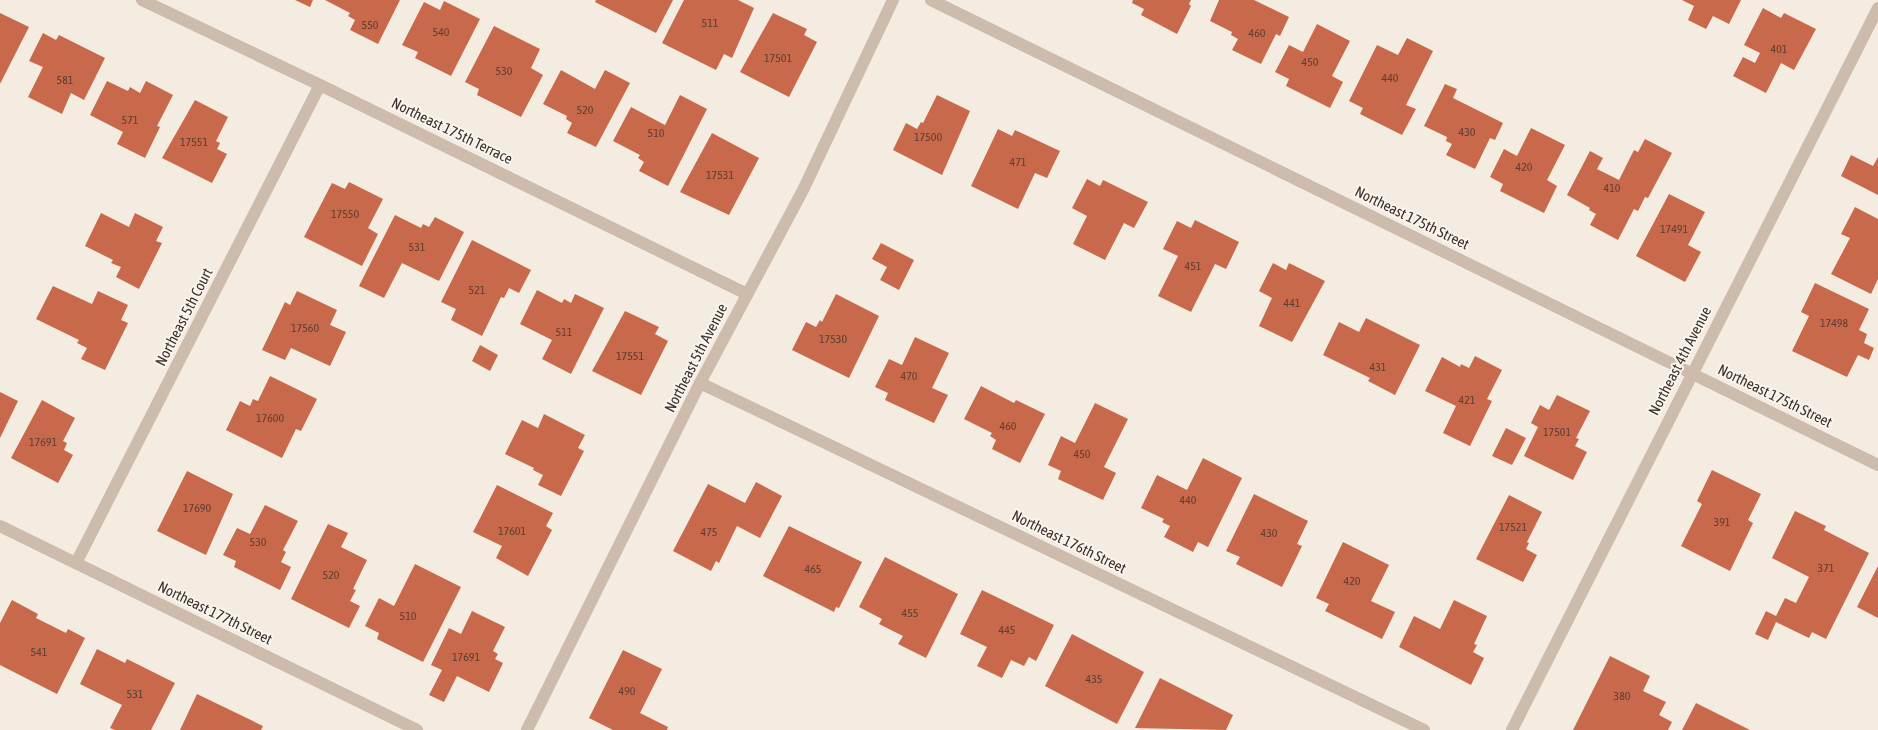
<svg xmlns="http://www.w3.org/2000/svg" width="1878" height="730" font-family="'Asap Condensed',sans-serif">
  <rect width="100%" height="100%" fill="#f4ebe1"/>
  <g fill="#c8694b">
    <path d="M295,0H313L310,7Z"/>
    <path d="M325,0H400L378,44L350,30L355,20L348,16L350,13Z"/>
    <path d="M596,0H673L656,33L595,2Z"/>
    <path d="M684,0H738L754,8L732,58L724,54L716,70L662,43Z"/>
    <path d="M1133,0H1191L1189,4L1191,6L1177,34L1141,15L1144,9L1132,3Z"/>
    <path d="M1219,0H1254L1289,17L1280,36L1276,34L1261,64L1232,50L1238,39L1231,35L1232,32L1210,21Z"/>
    <path d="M1682,0H1741L1729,24L1713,16L1706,29L1688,20L1694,6Z"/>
    <path d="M444,1L480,19L451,76L415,58L418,52L402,45L424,2L440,10Z"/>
    <path d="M1763,8L1781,18L1784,13L1816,29L1794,70L1781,63L1766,93L1733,76L1743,57L1755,63L1760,53L1744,45Z"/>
    <path d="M0,13L29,27L0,84Z"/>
    <path d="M773,13L807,29L804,35L817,42L789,97L740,72Z"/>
    <path d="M1317,24L1350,41L1332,76L1343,82L1330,108L1286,86L1289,79L1275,72L1289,45L1303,52Z"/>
    <path d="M494,26L540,49L531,68L543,75L521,117L477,95L479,89L465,82Z"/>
    <path d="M43,33L56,40L59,35L105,58L84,100L71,93L62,114L28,97L43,67L29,61Z"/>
    <path d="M1407,38L1433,51L1406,105L1416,109L1402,135L1360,114L1363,108L1349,101L1377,45L1398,55Z"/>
    <path d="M561,70L595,89L605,70L630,83L596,147L567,133L572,123L566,119L567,116L543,104Z"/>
    <path d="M107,81L128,91L130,87L140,93L146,81L173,95L157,126L160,127L145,158L117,144L123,132L90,115Z"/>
    <path d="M1445,84L1457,89L1453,98L1503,123L1495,140L1490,138L1475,169L1446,155L1452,144L1446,141L1447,137L1424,126Z"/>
    <path d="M680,95L707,109L668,186L639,171L644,162L638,158L640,155L613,141L631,107L665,125Z"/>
    <path d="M937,95L970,111L942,175L893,150L906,123L917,129L921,122L923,123Z"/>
    <path d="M195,100L228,117L216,141L220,143L217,149L227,154L212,183L162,158Z"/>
    <path d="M1531,128L1565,145L1547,180L1557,186L1544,213L1500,191L1503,184L1490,177L1504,149L1517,156Z"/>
    <path d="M998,129L1012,136L1015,130L1060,151L1047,178L1035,173L1018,209L971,186Z"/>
    <path d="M712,133L759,158L729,215L680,192Z"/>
    <path d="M1645,139L1672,153L1648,198L1645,197L1638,211L1634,209L1618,240L1590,225L1596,214L1589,210L1590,208L1567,195L1590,151L1603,158L1597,169L1619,180L1634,150L1638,152Z"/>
    <path d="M1851,155L1873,166L1878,157V195L1841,176Z"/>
    <path d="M1087,179L1100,186L1103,180L1148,202L1134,228L1124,223L1105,260L1073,244L1087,216L1072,208Z"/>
    <path d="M349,182L383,199L368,228L378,234L362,266L304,237L332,183L345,189Z"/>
    <path d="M1669,194L1705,212L1688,245L1701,252L1685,282L1636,256Z"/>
    <path d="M1855,207L1878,219V279L1871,294L1831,274L1850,238L1841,234Z"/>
    <path d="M101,213L129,227L135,213L163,227L156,241L162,243L139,289L116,277L121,267L111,263L113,260L85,246Z"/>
    <path d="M395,215L421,228L423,224L429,227L435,217L464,232L439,281L402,263L384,298L359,286Z"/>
    <path d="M1195,220L1239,242L1226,269L1215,264L1191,312L1158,296L1178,256L1163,249L1177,221L1191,228Z"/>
    <path d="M472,240L531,270L519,293L509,288L504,298L501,297L482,336L451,320L456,309L441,302Z"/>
    <path d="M881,243L914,260L899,290L880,280L887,267L872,259Z"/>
    <path d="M1273,263L1286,270L1289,263L1325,281L1292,342L1259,326L1272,298L1259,291Z"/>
    <path d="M1815,283L1869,309L1859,330L1867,334L1864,343L1874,348L1869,360L1858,355L1847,377L1792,351L1809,316L1801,312Z"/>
    <path d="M53,286L92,304L98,291L128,305L121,320L128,323L105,370L81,359L87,348L77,343L79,340L36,319Z"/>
    <path d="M537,290L562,303L564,299L571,303L575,294L604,308L571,374L542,359L552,340L520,324Z"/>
    <path d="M297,291L337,310L330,325L346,332L330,366L291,348L285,360L262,350L285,302L290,305Z"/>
    <path d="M836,294L879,316L849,378L792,350L806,322L816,327L820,320L822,322Z"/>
    <path d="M625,311L659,327L655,334L668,341L641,395L592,371Z"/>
    <path d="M1366,318L1420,345L1395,395L1368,381L1370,378L1323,355L1339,322L1359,332Z"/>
    <path d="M915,337L949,353L932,388L948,395L934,423L885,400L888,393L875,387L889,359L902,365Z"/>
    <path d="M480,345L498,355L490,371L472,361Z"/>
    <path d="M1475,356L1502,370L1487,399L1492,401L1470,446L1443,433L1456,406L1425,391L1442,357L1460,367L1461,364L1469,368Z"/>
    <path d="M270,376L317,399L301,431L296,429L282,458L226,430L240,401L250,406L253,399L258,401Z"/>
    <path d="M981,386L1014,403L1016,400L1045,414L1020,463L992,449L996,440L990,436L992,433L964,419Z"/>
    <path d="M0,392L18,401L0,438Z"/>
    <path d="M1557,395L1590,411L1576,438L1579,439L1575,446L1587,452L1573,480L1524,456L1538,427L1531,423L1540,405L1549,410Z"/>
    <path d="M42,400L75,418L63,441L67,443L64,450L73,455L58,483L11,458Z"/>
    <path d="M1095,403L1128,419L1104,467L1116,473L1103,500L1058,479L1061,471L1048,465L1061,436L1075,443Z"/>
    <path d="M544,414L585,435L578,448L584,451L561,496L538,485L543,475L533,470L534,468L505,454L522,420L538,428Z"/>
    <path d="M1506,428L1526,438L1512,465L1492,456Z"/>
    <path d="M1203,458L1242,478L1208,547L1198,542L1193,552L1164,537L1170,526L1162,522L1164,519L1141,508L1157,475L1187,490Z"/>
    <path d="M1712,470L1761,494L1748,520L1753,523L1730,571L1681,546L1702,504L1697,501Z"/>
    <path d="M187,471L233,494L206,555L157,531Z"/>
    <path d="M756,482L782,496L760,538L737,526L719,563L716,561L711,571L673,551L708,484L745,503Z"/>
    <path d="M497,485L553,513L546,526L552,530L528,576L496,558L502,546L473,532Z"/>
    <path d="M1254,494L1308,521L1297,544L1302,546L1282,587L1236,564L1240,557L1226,551Z"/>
    <path d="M1509,495L1542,512L1527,542L1529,543L1526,549L1537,555L1523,582L1476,559Z"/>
    <path d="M265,505L298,521L283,550L286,552L281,562L291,567L280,590L234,567L236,561L223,555L237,528L250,534Z"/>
    <path d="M1795,511L1826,526L1824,530L1869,553L1826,639L1812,632L1809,638L1776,622L1768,640L1755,634L1766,611L1776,616L1785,598L1796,603L1809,577L1772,558Z"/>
    <path d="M328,524L348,533L341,547L367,560L353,589L356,590L350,601L360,606L349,628L291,599Z"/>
    <path d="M789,526L862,562L839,608L836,607L834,612L763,576Z"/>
    <path d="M1343,542L1389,565L1371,601L1395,612L1382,639L1325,611L1329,604L1316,598Z"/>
    <path d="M885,557L958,594L926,658L898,644L903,636L879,624L882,619L859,607Z"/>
    <path d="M415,564L461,587L423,662L377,639L379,633L365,626L379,598L394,606Z"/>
    <path d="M1878,566V618L1857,607Z"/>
    <path d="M982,590L1054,625L1036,661L1029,657L1024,666L1011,660L1002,678L977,666L987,647L960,634Z"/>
    <path d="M12,600L38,614L36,618L66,633L68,629L85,638L57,694L0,665V623Z"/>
    <path d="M1454,600L1487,616L1474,644L1477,645L1473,652L1484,658L1471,685L1399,647L1414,616L1440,629Z"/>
    <path d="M472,611L505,627L493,651L498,654L495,659L503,663L489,692L457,676L444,702L429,695L442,670L431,665L449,628L461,634Z"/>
    <path d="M1072,634L1144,672L1117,724L1045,686Z"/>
    <path d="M97,649L125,663L127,659L175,683L151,730H115L110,728L122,705L80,684Z"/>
    <path d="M623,650L662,669L640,713L668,727L667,730H613L589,718Z"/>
    <path d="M1610,656L1650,676L1643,691L1666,702L1659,715L1672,722L1668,730H1573Z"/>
    <path d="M1160,678L1233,715L1226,730L1135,728Z"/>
    <path d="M197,694L263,726L261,730H180Z"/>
    <path d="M1696,703L1750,730H1682Z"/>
  </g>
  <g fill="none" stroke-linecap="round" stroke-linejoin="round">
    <g stroke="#cdbbac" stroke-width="12">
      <path d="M142,0L320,85L747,294"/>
      <path d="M931,0L1878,465"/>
      <path d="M700,383L1424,730"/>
      <path d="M0,526L417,730"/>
      <path d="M76,563L320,85"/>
      <path d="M527,730L700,383L803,190L893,0"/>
      <path d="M1512,730L1878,8"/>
    </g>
  </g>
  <g text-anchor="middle" stroke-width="4" stroke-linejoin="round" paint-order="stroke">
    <g font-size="12" fill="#5e3e33">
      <text x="710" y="27">511</text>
      <text x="370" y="29">550</text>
      <text x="441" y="36">540</text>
      <text x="1257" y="37">460</text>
      <text x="1779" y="53">401</text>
      <text x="778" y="62">17501</text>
      <text x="1310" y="66">450</text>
      <text x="504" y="75">530</text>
      <text x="1390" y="82">440</text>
      <text x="65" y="84">581</text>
      <text x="585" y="114">520</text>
      <text x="130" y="124">571</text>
      <text x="1467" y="136">430</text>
      <text x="656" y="137">510</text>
      <text x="928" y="141">17500</text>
      <text x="194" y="146">17551</text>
      <text x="1018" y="166">471</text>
      <text x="1524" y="171">420</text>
      <text x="720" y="179">17531</text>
      <text x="1612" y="192">410</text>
      <text x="345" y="218">17550</text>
      <text x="1674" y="233">17491</text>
      <text x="417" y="251">531</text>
      <text x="1193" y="270">451</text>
      <text x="477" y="294">521</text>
      <text x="1292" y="307">441</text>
      <text x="1834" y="327">17498</text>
      <text x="305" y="332">17560</text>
      <text x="564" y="336">511</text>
      <text x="833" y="343">17530</text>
      <text x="630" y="360">17551</text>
      <text x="1378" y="371">431</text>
      <text x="909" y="380">470</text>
      <text x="1467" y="404">421</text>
      <text x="270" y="422">17600</text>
      <text x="1008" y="430">460</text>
      <text x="1557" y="436">17501</text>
      <text x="43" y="446">17691</text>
      <text x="1082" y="458">450</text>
      <text x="1188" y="504">440</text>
      <text x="197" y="512">17690</text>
      <text x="1722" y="526">391</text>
      <text x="1513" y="531">17521</text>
      <text x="512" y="535">17601</text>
      <text x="709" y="536">475</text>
      <text x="1269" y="537">430</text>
      <text x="258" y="546">530</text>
      <text x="1826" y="572">371</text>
      <text x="813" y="573">465</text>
      <text x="331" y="579">520</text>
      <text x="1352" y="585">420</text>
      <text x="910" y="617">455</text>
      <text x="408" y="620">510</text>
      <text x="1007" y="634">445</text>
      <text x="39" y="656">541</text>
      <text x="466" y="661">17691</text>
      <text x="1094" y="683">435</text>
      <text x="627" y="695">490</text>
      <text x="135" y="698">531</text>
      <text x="1622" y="700">380</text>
    </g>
    <g font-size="15" fill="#3b302b" stroke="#fbf5ee">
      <text transform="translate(452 131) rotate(26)" y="5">Northeast 175th Terrace</text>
      <text transform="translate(1412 218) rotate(26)" y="5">Northeast 175th Street</text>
      <text transform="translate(184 317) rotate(-63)" y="5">Northeast 5th Court</text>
      <text transform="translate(696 358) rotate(-63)" y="5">Northeast 5th Avenue</text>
      <text transform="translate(1680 361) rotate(-63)" y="5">Northeast 4th Avenue</text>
      <text transform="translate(1775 396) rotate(26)" y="5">Northeast 175th Street</text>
      <text transform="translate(1069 542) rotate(26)" y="5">Northeast 176th Street</text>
      <text transform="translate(215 613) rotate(26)" y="5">Northeast 177th Street</text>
    </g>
  </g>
</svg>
